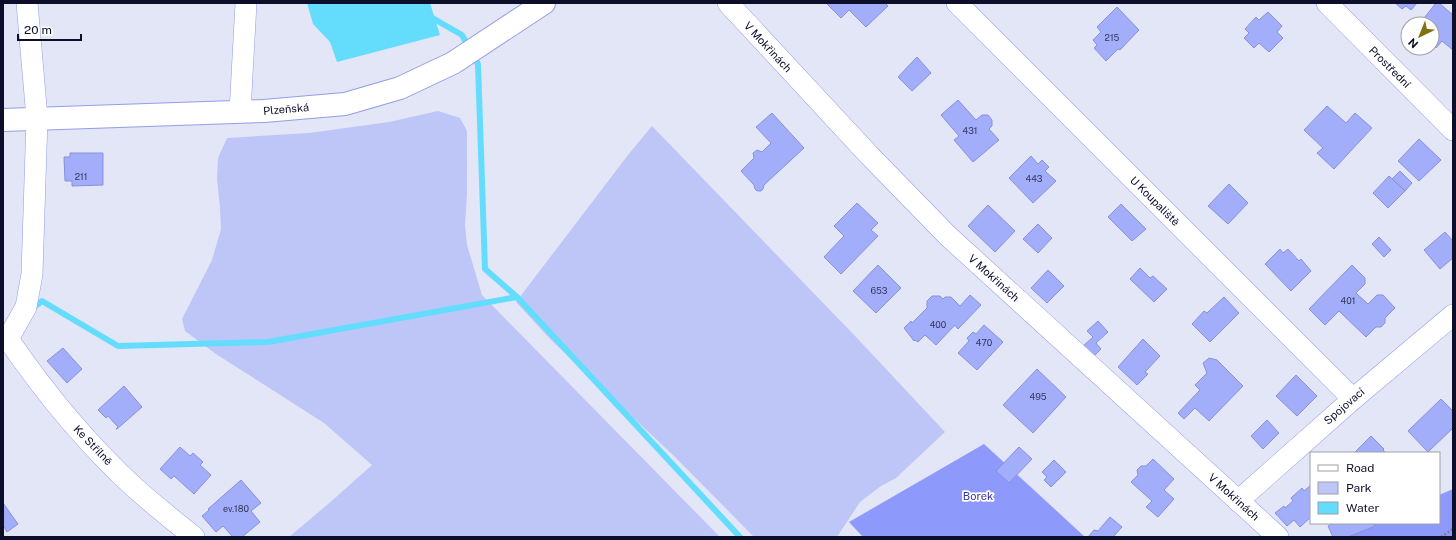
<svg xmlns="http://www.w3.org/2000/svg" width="1456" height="540" font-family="'Public Sans',sans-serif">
  <rect width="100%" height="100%" fill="#e3e6f6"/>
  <g fill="#bec6f7">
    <path d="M438,111L460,118L467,131V194L465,225L467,245L482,295L720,537H289L327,505L372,465L324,423L216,354L185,331L182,319L212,260L221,229L220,208L217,179L218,158L227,138L309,133L389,122Z"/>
    <path d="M652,126L856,337L945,432L896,478L881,486L860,502L837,537H754L675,457L551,340L516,302L628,155Z"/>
  </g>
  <g fill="#8e99fc">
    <path d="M984,444L1085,537H863L849,522Z"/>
    <path d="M1453,489V537H1345L1375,523H1439V495Z"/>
  </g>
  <path fill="#64ddfc" d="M307,3H430L440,35L337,62L330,42L313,24Z"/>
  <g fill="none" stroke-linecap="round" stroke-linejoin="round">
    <g stroke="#64ddfc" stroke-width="6">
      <path d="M429,16L462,35L478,64L485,269L517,297L740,537"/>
      <path d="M32,309L42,301L118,346L268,342L517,297"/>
    </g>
  </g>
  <g fill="#a3aefa" stroke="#8791da">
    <path d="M826,3H885L888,6L866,27L849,10L841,18Z"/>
    <path d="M1395,3H1417L1411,10L1406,6L1402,9Z"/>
    <path d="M1436,3H1439L1453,15V50L1442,41L1436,48L1432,44V24H1423L1421,22Z"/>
    <path d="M1117,7L1139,30L1120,50L1118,49L1106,61L1094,48L1097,45L1093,40L1101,32L1097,27Z"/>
    <path d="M1268,12L1282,26L1277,32L1283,38L1269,52L1259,43L1254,48L1244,38L1249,33L1245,29L1256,17L1259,20Z"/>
    <path d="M917,57L931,73L912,91L898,77Z"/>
    <path d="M958,100L976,120L982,115H988L992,120V126L989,129L999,140L973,162L954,140L959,136L941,115Z"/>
    <path d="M1327,106L1346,123L1355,113L1372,128L1334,169L1317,153L1323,148L1304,130Z"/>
    <path d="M772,113L804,148L764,185L763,189L761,191H757L755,189L754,185L741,171L754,158L753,153L757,150L762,152L771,143L756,127Z"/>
    <path d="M1419,139L1441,160L1419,181L1398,161Z"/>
    <path d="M70,153H103V185L72,186V181H65L64,157H70Z"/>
    <path d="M1031,156L1038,164L1042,160L1049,167L1045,171L1056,181L1033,203L1009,178Z"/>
    <path d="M1400,171L1412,183L1405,191L1392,179Z"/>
    <path d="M1389,176L1405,191L1388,208L1373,193Z"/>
    <path d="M1229,184L1248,203L1228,224L1208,206Z"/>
    <path d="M857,203L878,223L871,230L878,236L841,274L824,257L844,236L834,226Z"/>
    <path d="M1121,204L1146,229L1132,241L1108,217Z"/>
    <path d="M988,205L1015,231L995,252L968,226Z"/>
    <path d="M1038,224L1052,238L1038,253L1023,239Z"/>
    <path d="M1445,232L1453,241V258L1440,269L1424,250Z"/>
    <path d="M1379,237L1391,250L1384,257L1372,244Z"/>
    <path d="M1280,249L1283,253L1288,249L1299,261L1301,259L1311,271L1291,291L1265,264Z"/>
    <path d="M878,265L901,288L876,313L853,291Z"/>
    <path d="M1352,265L1365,278V284L1356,293L1368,304L1377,295H1383L1395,308L1385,318V323L1381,327H1376L1366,337L1339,311L1325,325L1309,309Z"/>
    <path d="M1140,268L1150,278L1153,276L1167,289L1154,302L1130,279Z"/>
    <path d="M1048,270L1064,286L1047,303L1031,288Z"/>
    <path d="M970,295L981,305L958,329L955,325L936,345L925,335L918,342L915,340L914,341L904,328L911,321L912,323L927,308V301L932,296H940L943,299L945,297H951L960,306Z"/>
    <path d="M1224,297L1239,313L1210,342L1192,324L1204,311L1207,313Z"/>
    <path d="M1098,321L1108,332L1096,343L1101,349L1093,357L1082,347L1093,337L1087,331Z"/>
    <path d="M984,325L1003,342L977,370L958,353L969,341L967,338L973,332L976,334Z"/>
    <path d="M1143,339L1160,356L1145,372L1148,374L1137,385L1118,367Z"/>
    <path d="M63,348L82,369L67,383L47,361Z"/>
    <path d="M1209,358L1217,360L1243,386L1209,421L1195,408L1184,419L1178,413L1200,390L1195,385L1207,373L1203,363Z"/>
    <path d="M1037,369L1066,397L1033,433L1003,405Z"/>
    <path d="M1296,375L1317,396L1297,416L1276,396Z"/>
    <path d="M124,386L142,407L117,429H116L118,427L108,416L106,418L98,410Z"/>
    <path d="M1441,399L1453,411V428L1428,452L1408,431Z"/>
    <path d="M1267,420L1279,433L1263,449L1251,436Z"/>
    <path d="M1371,436L1384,449L1383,450L1386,453H1354Z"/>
    <path d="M180,447L190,456L193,453L203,462L200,465L211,475L194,494L174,476L171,479L160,469Z"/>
    <path d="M1019,447L1032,459L1009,483L996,471Z"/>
    <path d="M1153,459L1174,479L1164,490L1174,499L1158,517L1146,507L1152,501L1131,482L1138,475L1137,470L1141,466H1146Z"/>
    <path d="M1054,460L1066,472L1051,487L1044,480L1047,477L1042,472Z"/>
    <path d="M241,480L261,503L251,511L260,522L242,537H233L223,526L216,532L202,516L209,510L208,509Z"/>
    <path d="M1311,485V517L1300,527L1294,520L1287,526L1275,513L1284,506L1285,508L1293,501L1291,498L1302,488L1304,491Z"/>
    <path d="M3,503L18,524L7,532L4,527L3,528Z"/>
    <path d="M1110,517L1122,527L1113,537H1088L1094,530L1098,531Z"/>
    <path d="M1334,523H1373L1375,526L1348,537H1333L1328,526Z"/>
  </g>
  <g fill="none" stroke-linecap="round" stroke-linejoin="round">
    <g stroke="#939de8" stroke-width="22">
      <g id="minor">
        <path d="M728,3L869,155L948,236L1278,537"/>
        <path d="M957,3L1353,399"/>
        <path d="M1327,3L1453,130"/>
        <path d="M240,112L246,3"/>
        <path d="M8,339C45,393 87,444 135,488C154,505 174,521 194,537"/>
        <path d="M3,342L8,339L26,307L32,274L37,118L27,3"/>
        <path d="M1238,501L1353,399L1453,315"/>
      </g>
    </g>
    <g stroke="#939de8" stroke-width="24">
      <path id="secondary" d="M3,120L264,111L345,104L400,88L453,63L544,3"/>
    </g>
    <path stroke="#7c7f94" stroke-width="2.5" stroke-dasharray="2 2" stroke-linecap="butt" d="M1441,537L1453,529"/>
    <use href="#minor" stroke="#fff" stroke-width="21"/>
    <use href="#secondary" stroke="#fff" stroke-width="22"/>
  </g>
  <g text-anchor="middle" stroke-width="3.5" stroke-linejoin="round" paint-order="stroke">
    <g font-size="9" fill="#32365e">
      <text x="1112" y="41">215</text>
      <text x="970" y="134">431</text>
      <text x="81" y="180">211</text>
      <text x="1034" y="182">443</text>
      <text x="879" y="294">653</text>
      <text x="1348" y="304">401</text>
      <text x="938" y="328">400</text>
      <text x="984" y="346">470</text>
      <text x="1038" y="400">495</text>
      <text x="236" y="512">ev.180</text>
    </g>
    <g font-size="11" fill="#0d0e2a" stroke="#fff">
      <text transform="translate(768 47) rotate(47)" y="4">V Mokřinách</text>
      <text transform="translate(1390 67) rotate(45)" y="4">Prostřední</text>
      <text transform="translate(286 109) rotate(-5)" y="4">Plzeňská</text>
      <text transform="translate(1155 201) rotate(45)" y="4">U Koupaliště</text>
      <text transform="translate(994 278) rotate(42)" y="4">V Mokřinách</text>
      <text transform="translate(1344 406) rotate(-41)" y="4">Spojovací</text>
      <text transform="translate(93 445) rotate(46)" y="4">Ke Střílně</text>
      <text transform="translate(1234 497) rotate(42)" y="4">V Mokřinách</text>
    </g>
    <g font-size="11" fill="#362fa0" stroke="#fff">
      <text x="978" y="500">Borek</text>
    </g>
  </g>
  <rect width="1456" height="540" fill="none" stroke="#0d0e2a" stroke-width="8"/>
  <rect x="1310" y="452" width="130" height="72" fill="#ffffff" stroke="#9e9faa"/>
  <rect x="1318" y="465" width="20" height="6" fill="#ffffff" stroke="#9e9faa"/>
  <text x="1346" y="472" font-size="12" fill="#0d0e2a">Road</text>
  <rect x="1318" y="482" width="20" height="12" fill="#bec6f7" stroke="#9e9faa"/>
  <text x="1346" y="492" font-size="12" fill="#0d0e2a">Park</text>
  <rect x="1318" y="502" width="20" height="12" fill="#64ddfc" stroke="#9e9faa"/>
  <text x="1346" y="512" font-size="12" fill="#0d0e2a">Water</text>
  <g transform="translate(1420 36) rotate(223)"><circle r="19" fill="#ffffff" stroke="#9e9faa"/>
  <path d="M0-3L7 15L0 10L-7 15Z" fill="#837111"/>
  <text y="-6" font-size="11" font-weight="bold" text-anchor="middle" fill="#0d0e2a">N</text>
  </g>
  <path d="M18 34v6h63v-6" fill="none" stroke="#0d0e2a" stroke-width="2"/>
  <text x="24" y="34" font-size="12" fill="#0d0e2a" stroke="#ffffff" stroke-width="3" paint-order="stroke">20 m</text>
</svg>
